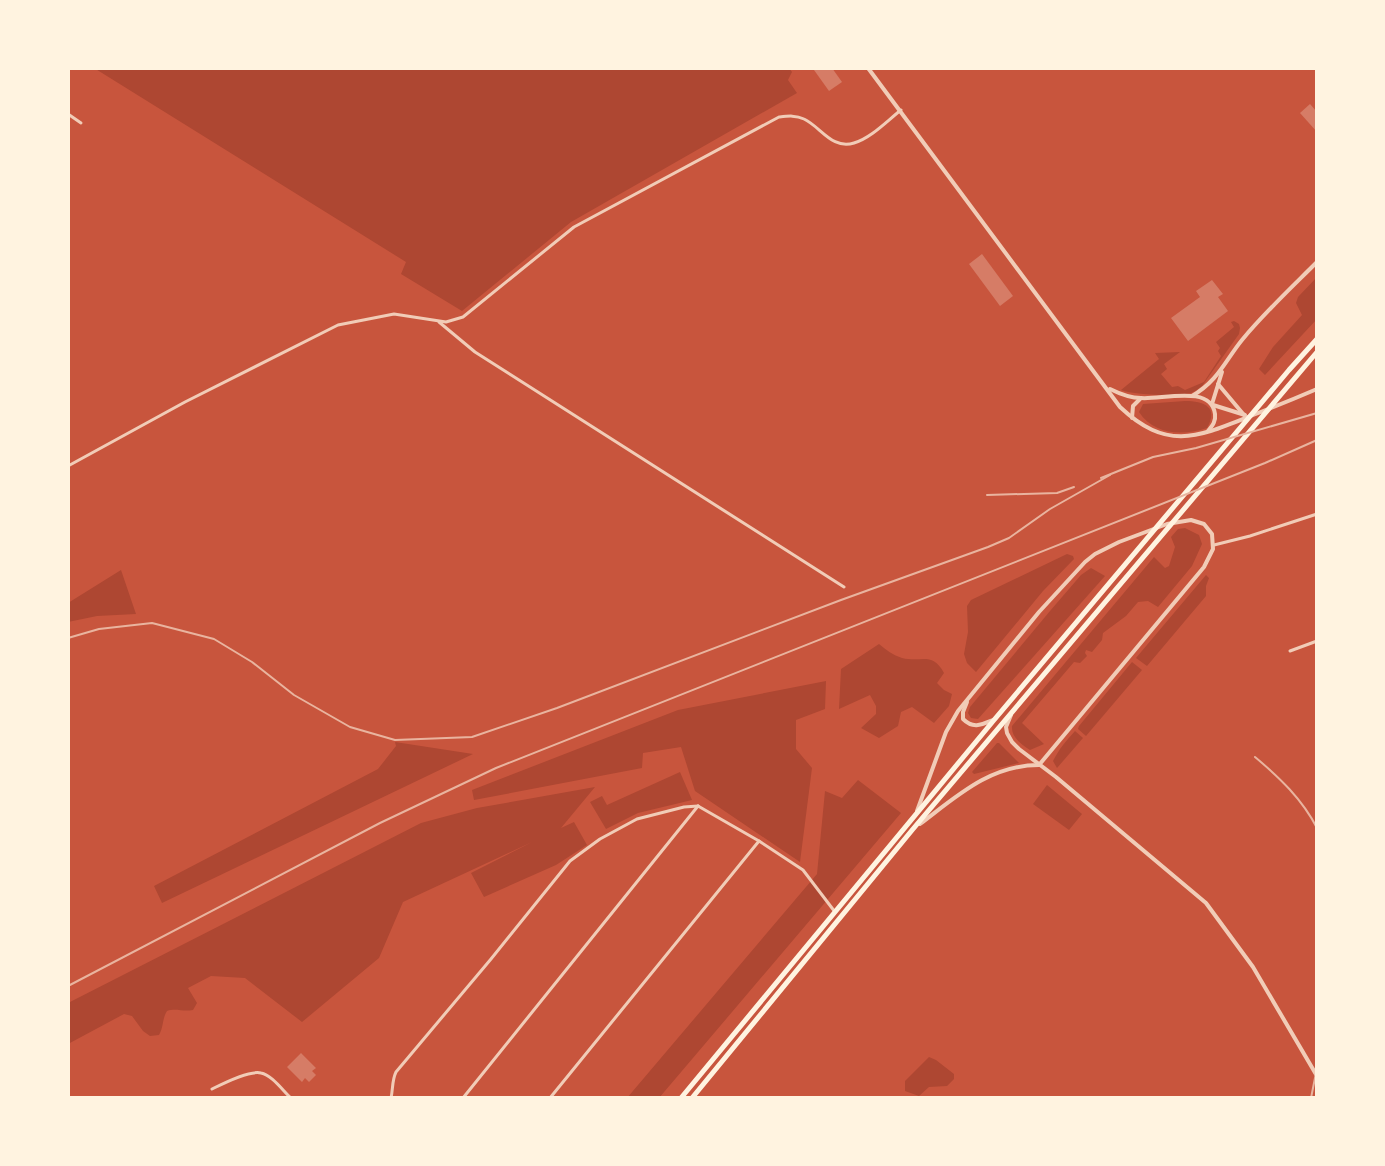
<svg xmlns="http://www.w3.org/2000/svg" width="1385" height="1166" font-family="'Source Sans 3',sans-serif">
  <rect width="100%" height="100%" fill="#c8553d"/>
  <g fill="#ae4732">
    <path d="M94,68H789L792,72L788,80L797,93L571,222L462,311L401,274L406,262Z"/>
    <path d="M1317,277V319L1265,375L1259,369L1273,347L1302,315L1296,303L1298,297Z"/>
    <path d="M1234,321L1239,324L1240,328L1239,334L1202,386C1198,389 1196,391 1191,393C1176,397 1135,395 1121,390L1159,359L1155,353L1180,352L1164,364L1167,369L1161,374L1172,387L1178,386L1185,390L1204,382L1221,356L1218,351L1220,348L1216,342L1234,327L1231,322Z"/>
    <path d="M1185,401C1204,401 1219,407 1207,428C1183,436 1154,435 1139,412L1143,404Z"/>
    <path d="M1185,528L1199,535L1202,544L1192,566L1158,607L1148,601L1138,602L1126,616L1103,633L1102,640L1092,652L1086,650L1085,653L1087,656L1080,663L1074,662L1022,723L1044,744L1030,750C1021,744 1011,737 1012,726L1154,557L1165,568L1169,566L1175,547L1171,537L1178,529Z"/>
    <path d="M1067,554L1073,556L1074,559L1043,591L976,672L967,663L964,654L968,632L967,606L971,600Z"/>
    <path d="M1091,568L1105,576L978,719L971,718L968,713L970,707L1050,611L1081,575Z"/>
    <path d="M121,570L136,614L97,616L68,622V603Z"/>
    <path d="M1206,575L1209,578L1206,586V596L1147,666L1136,658Z"/>
    <path d="M879,644C886,650 893,655 902,658C922,663 932,651 944,673L937,683L944,690L952,694L949,706L934,723L912,707L901,712L898,726L879,738L861,728L876,714V706L870,695L839,709L841,669Z"/>
    <path d="M1132,662L1142,670L1086,736L1078,729L1079,726Z"/>
    <path d="M826,681L825,709L796,720V749L812,768L800,862L695,791L681,747L643,753L642,768L474,800L472,790L678,710Z"/>
    <path d="M1075,731L1083,738L1057,768L1053,761C1059,749 1066,741 1075,731Z"/>
    <path d="M395,742L473,754L162,903L154,886L378,769L396,746Z"/>
    <path d="M997,743H999L1019,763L974,774L972,772Z"/>
    <path d="M680,772L692,800L638,813L606,829L590,802L602,796L607,805Z"/>
    <path d="M858,780L901,813L659,1098H627L817,874L825,791L842,798Z"/>
    <path d="M1047,785L1082,814L1069,830L1033,804Z"/>
    <path d="M595,787L561,828L574,822L587,845L556,865L484,897L471,873L532,842L403,902L379,958L302,1022L245,978L211,976L188,988L197,1003L193,1010C183,1012 176,1008 167,1011C162,1019 164,1026 159,1035L150,1036L143,1031L132,1016L124,1014L68,1044V1003L421,823L477,808Z"/>
    <path d="M929,1057L936,1060L954,1074V1079L947,1086L929,1087L919,1096L905,1091V1081Z"/>
  </g>
  <g fill="#d67c66">
    <path d="M816,68H832L842,82L829,91L814,70Z"/>
    <path d="M1310,104L1317,112V132L1300,113Z"/>
    <path d="M982,254L1013,296L1000,306L969,264Z"/>
    <path d="M1212,280L1223,294L1218,297L1228,311L1188,341L1171,318L1200,297L1196,291Z"/>
    <path d="M301,1053L316,1068L312,1071L316,1075L309,1082L305,1078L302,1082L287,1067Z"/>
  </g>
  <g fill="none" stroke-linecap="round" stroke-linejoin="round">
    <g stroke="#f1ccb7" stroke-width="3">
      <path d="M68,114L81,123"/>
      <path d="M439,322L475,352L844,587"/>
      <path d="M68,466L185,402L338,325L394,314L446,322L463,317L574,227L779,117C788,116 796,115 804,119C821,127 832,150 854,143C871,138 887,121 901,110"/>
      <path d="M1214,545L1250,536L1317,514"/>
      <path d="M1290,651L1317,641"/>
      <path d="M698,806L759,841L803,870L835,912"/>
      <path d="M212,1089C222,1084 249,1070 261,1073C272,1075 283,1091 291,1098"/>
      <path d="M391,1098C393,1089 392,1080 396,1072L491,959L570,861L600,839L637,819L684,807L698,806"/>
      <path d="M463,1098L698,806"/>
      <path d="M550,1098L759,841"/>
    </g>
    <g stroke="#f1ccb7" stroke-width="4">
      <path d="M868,68L1120,407C1168,452 1198,437 1253,415C1274,407 1296,398 1317,389"/>
      <path d="M1218,384L1244,415"/>
      <path d="M1110,389C1120,394 1130,398 1141,398C1161,400 1211,384 1215,414C1216,421 1213,425 1208,431"/>
      <path d="M1192,396C1218,381 1225,361 1242,340C1265,312 1292,287 1317,262"/>
      <path d="M1212,404L1222,372"/>
      <path d="M1213,405L1245,415"/>
      <path d="M1132,418L1133,406L1140,399"/>
      <path d="M967,702L963,712V719C973,729 981,725 993,720"/>
      <path d="M1011,715L1006,727L1007,733L1012,742L1019,749L1056,777L1206,903L1253,967L1317,1076"/>
      <path d="M917,811L946,732L958,711L1039,612L1085,562L1095,554L1119,542L1167,524L1191,520L1204,524L1212,534L1213,549L1204,567L1039,765C990,765 957,796 920,824"/>
    </g>
    <g stroke="#fff3e0" stroke-width="5">
      <path d="M681,1098L994,720L1289,370L1317,339"/>
      <path d="M692,1098L913,829L1317,352"/>
    </g>
    <g stroke="#e9b49f" stroke-width="2">
      <path d="M1101,478L1153,457L1196,448L1317,413"/>
      <path d="M987,495L1057,493L1074,487"/>
      <path d="M68,638L99,629L152,623L214,639L252,662L294,695L350,727L395,740L472,737L557,708L841,600L988,547L1009,538L1050,509L1110,475"/>
      <path d="M1255,757C1280,778 1302,799 1317,828"/>
      <path d="M68,986L380,823L496,768L1265,463L1317,440"/>
      <path d="M1311,1098L1317,1068"/>
    </g>
  </g>
  <rect width="1385" height="1166" fill="none" stroke="#fff3e0" stroke-width="140"/>
</svg>
